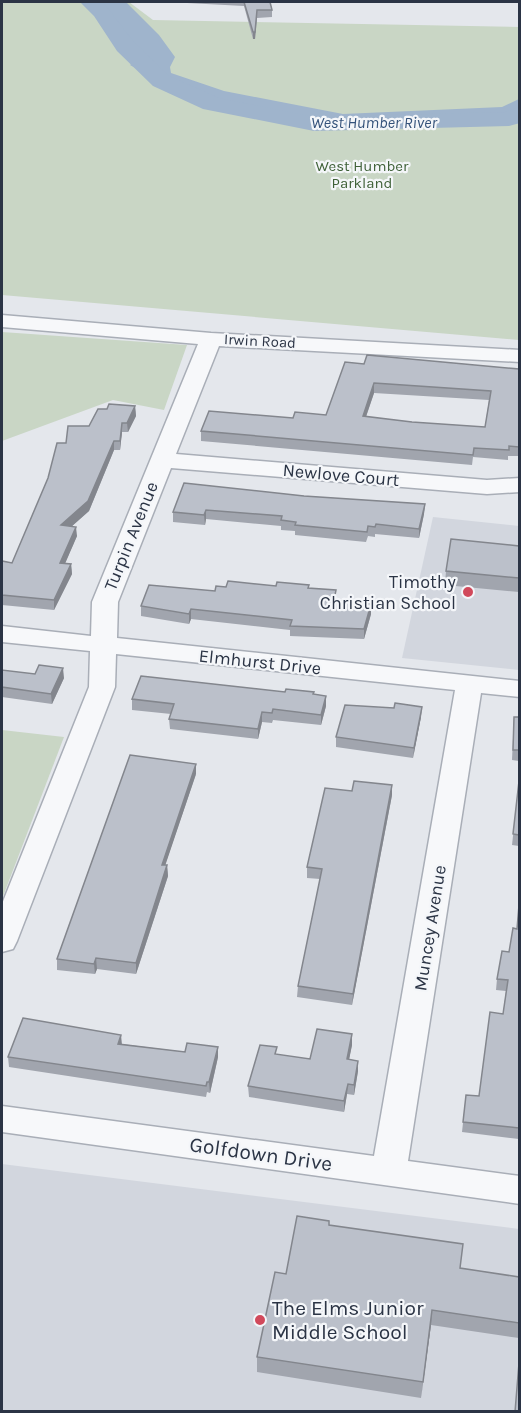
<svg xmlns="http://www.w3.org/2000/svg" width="521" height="1413" font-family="Karla,sans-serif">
  <rect width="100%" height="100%" fill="#e4e7ec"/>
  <g fill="#d2d6de">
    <path d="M433,517L519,526V670L402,658Z"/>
    <path d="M2,1164L519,1229V1411H2Z"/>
  </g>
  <g fill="#c9d6c5">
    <path d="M2,2H129L153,20L519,27V340L2,295Z"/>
    <path d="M2,332L187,345L164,410L113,400L2,441Z"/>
    <path d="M2,730L64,737L2,899Z"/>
  </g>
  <path fill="#9fb4cc" d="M90,2H126L159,35L175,57L170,67L171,73L224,91L343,114L502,107L519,99V114C503,120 483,120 466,122C371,134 269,122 178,90C162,84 146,73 130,65L140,58L116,38Z"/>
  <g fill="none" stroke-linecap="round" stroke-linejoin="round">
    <path fill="#9fb4cc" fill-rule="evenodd" d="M80,2H103L133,41L169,76L219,98L314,117L505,112L520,107V123L509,126L314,131L203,109L153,86L117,51L94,16Z"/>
    <g stroke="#a9aeb7" stroke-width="3">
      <path id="minor" d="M2,315L211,333L520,350V362L219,346L176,454L487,480L520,478V492L487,494L171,468L118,602L117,638L520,681V697L481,693L408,1161L520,1176V1204L2,1132V1106L374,1156L455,690L116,654L115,687L17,941L13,949L2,952V904L89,687L90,651L2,642V626L91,636L92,602L198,344L2,327Z"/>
    </g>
    <use href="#minor" fill="#f7f8fa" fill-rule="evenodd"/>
  </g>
  <g fill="#a1a5ae" fill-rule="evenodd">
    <path d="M168,2H270L272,10V17L257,18L255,39H253L244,6Z"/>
    <path d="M364,364L519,369V456H508V460L473,457L472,465L201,441V431L326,415ZM374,393L489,400L485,427L412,422L366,417Z"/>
    <path d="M135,406L136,416L128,432H122L120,450H114L89,511L72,526L77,536L65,563L71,564L72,574L54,610L2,605V561L12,563L66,443L89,426L107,409Z"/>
    <path d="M304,496L425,504L424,514L419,538L375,534V537L368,536L366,542L295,535V531L281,530V526L206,519L205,525L173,522V512Z"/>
    <path d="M519,546V592L445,585L446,571Z"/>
    <path d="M276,586L336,590V600L371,604V614L364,639L290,636V630L191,619L189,624L141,616V606L215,591L226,587Z"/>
    <path d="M2,670L64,678L52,704L2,697Z"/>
    <path d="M314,694L326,696V706L321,725L273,720L272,723L262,722L258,739L170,729L169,719L171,714L132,710V699Z"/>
    <path d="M421,717L413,758L336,747V737Z"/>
    <path d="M514,717H519V761L512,760Z"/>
    <path d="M196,774L165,865H167L168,876L136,974L97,969L95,974L57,970V959Z"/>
    <path d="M519,781V846L512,845Z"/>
    <path d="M392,795L352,1005L297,997L298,986L320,879L307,878V867Z"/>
    <path d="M519,904V1139L462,1132L466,1095L479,1096L503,1014L506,991L496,990L497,979L509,952L517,929Z"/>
    <path d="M352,1034V1045L349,1059L358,1071L354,1095L347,1094L344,1112L249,1097L248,1086L277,1055L310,1059Z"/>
    <path d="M122,1044L185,1052L218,1047V1057L210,1093L207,1092L206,1097L9,1067L8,1057Z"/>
    <path d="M329,1221V1225L460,1268L519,1277V1338L431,1325L421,1398L257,1372V1357L286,1274Z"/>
  </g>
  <g fill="#83868d">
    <path d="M257,10L255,39H253V32Z"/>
    <path d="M374,383V393L363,425V416Z"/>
    <path d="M135,406L136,416L128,432L127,423Z"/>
    <path d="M122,423V432L120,450V441Z"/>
    <path d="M114,441V450L89,511L62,535L61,525Z"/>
    <path d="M425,504L424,514L419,538V529Z"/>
    <path d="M206,510V519L205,525L204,515Z"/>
    <path d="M76,527L77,536L61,573L60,563Z"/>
    <path d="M71,564L72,574L54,610V600Z"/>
    <path d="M371,604V614L364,639V629Z"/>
    <path d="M191,609V619L189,624V614Z"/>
    <path d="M63,668L64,678L52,704L51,694Z"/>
    <path d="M326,696V706L321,725V715Z"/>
    <path d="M422,707L421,717L413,758L414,748Z"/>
    <path d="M262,712V722L258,739V729Z"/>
    <path d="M196,764V774L162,875V865Z"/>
    <path d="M392,785V795L352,1005L353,994Z"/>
    <path d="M167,865L168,876L136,974V963Z"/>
    <path d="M96,958L97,969L95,974L94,964Z"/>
    <path d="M352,1034V1045L347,1070V1059Z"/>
    <path d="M121,1035L122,1045L118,1044Z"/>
    <path d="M218,1047V1057L210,1093L209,1082Z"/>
    <path d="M358,1061V1071L354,1095V1085Z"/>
    <path d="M348,1084L347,1094L344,1112V1101Z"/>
    <path d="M432,1310L431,1325L421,1398Z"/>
  </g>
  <g fill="#bbc0ca" stroke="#83868d" stroke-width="1.5" fill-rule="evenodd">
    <path d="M244,2H270L272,10H257L255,32H253Z"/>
    <path d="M367,355L519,369V447L509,446V450L474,448L473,455L201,431L209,411L293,418L295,412L326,415L345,362L364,364ZM374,383L491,391L485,427L412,422L363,416Z"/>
    <path d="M109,404L135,406L127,423H122L120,441H114L88,501L61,525L76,527L60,563L71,564L54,600L2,595V561L12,563L48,478L57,443H66L68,426H89L98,409H107Z"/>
    <path d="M184,483L304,496L425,504L419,529L376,524L375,527L368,526L367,532L295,525L296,522L281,520L282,516L206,510L204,515L173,512Z"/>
    <path d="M451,539L519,546V578L446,571Z"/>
    <path d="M228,581L276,586L277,582L309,585L308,588L336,590L334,600L371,604L364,629L290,626L292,620L191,609L189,614L141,606L149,585L215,591L216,586L226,587Z"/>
    <path d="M39,665L63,668L51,694L2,687V670L35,674Z"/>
    <path d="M141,676L285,692L286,689L314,692L313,694L326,696L321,715L273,709L272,713L262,712L258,729L169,719L174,704L132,699Z"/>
    <path d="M395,703L422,707L414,748L336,737L345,705L394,708Z"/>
    <path d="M514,717H519V750H513Z"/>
    <path d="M130,755L196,764L162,865H167L136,963L96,958L94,964L57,959Z"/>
    <path d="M354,781L392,785L353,994L298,986L322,869L307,867L325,788L352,791Z"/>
    <path d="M519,781V835L513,834Z"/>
    <path d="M519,905V1128L463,1122L466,1095L479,1096L490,1012L503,1014L508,980L497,979L502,951L509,952L513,928L517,929Z"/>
    <path d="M23,1018L121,1035L118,1044L185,1052L187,1043L218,1047L209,1082H207L206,1086L8,1057Z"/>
    <path d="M317,1029L352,1034L347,1059L358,1061L354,1085L348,1084L344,1101L248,1086L260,1045L277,1047L275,1054L310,1059Z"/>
    <path d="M297,1216L329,1221V1225L463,1244L460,1268L519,1277V1323L432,1310L423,1382L257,1357L275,1272L286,1274Z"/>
    <path d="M519,1363V1412H515Z"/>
  </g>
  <g fill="#d1495b" stroke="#f4f6f9" stroke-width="2">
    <circle cx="468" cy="592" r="6"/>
    <circle cx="260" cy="1320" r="6"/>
  </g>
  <g text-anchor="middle" stroke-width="4.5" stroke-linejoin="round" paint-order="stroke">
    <g font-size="15" fill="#3f6138" stroke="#f4f6f9">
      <text x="362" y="171">West Humber<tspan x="362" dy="17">Parkland</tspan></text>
    </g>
    <g font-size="15" fill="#2b3445" stroke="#f4f6f9">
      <text transform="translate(260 341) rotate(3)" y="5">Irwin Road</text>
    </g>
    <g font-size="16" font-style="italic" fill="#34527a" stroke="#f4f6f9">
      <text x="374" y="128">West Humber River</text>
    </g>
    <g font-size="18" fill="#2b3445" stroke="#f4f6f9">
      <text transform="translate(341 475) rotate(5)" y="6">Newlove Court</text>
      <text transform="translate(131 536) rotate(-68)" y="6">Turpin Avenue</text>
      <text transform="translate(260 662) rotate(6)" y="6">Elmhurst Drive</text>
      <text transform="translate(430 928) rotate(-81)" y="6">Muncey Avenue</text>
    </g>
    <g font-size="18" fill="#2b3445" stroke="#f4f6f9" text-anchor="end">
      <text x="456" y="588">Timothy<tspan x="456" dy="21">Christian School</tspan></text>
    </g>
    <g font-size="21" fill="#2b3445" stroke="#f4f6f9">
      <text transform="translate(261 1154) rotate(8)" y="7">Golfdown Drive</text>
    </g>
    <g font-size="21" fill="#2b3445" stroke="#f4f6f9" text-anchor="start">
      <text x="272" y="1315">The Elms Junior<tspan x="272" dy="24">Middle School</tspan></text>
    </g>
  </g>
  <rect width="521" height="1413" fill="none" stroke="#2b3445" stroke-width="6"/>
</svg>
